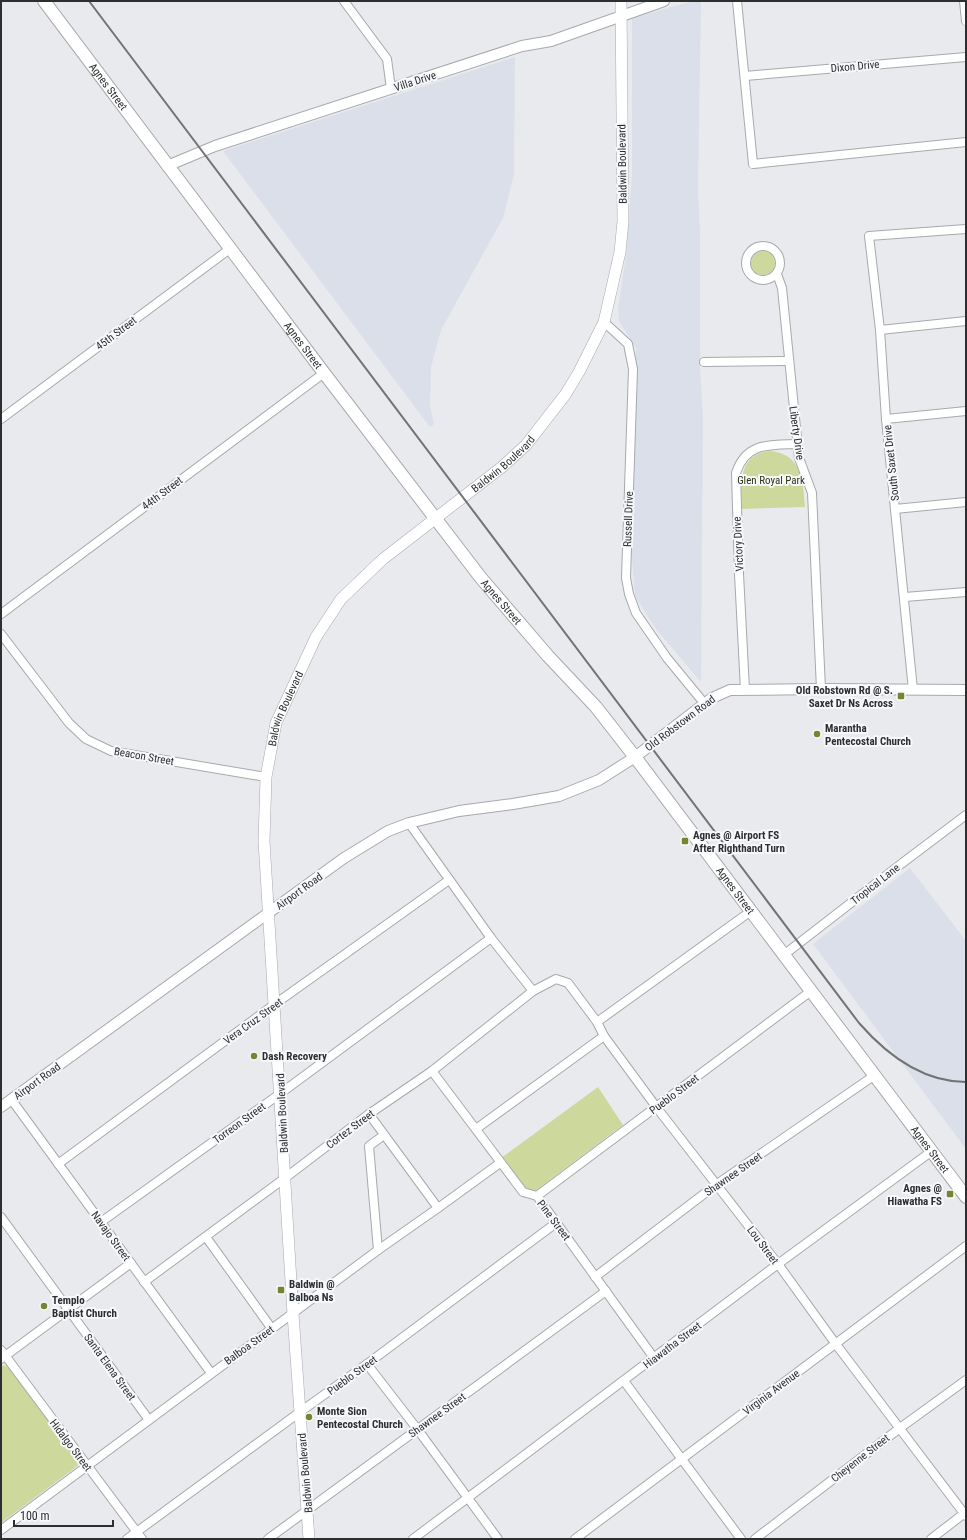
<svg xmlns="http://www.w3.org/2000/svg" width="967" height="1540" font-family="'Roboto Condensed',sans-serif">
  <rect width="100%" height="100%" fill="#e9eaee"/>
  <g fill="#dadfe9">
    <path d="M693,1H701L698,190L700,230V369L703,417L701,682L656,629L635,596L632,558L636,348L619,321L618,309L626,256L632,175V18Z"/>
    <path d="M515,57L514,174L503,218L441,330L431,367L430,406L434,424L430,427L223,151Z"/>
    <path d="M910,868L966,941V1149L813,944Z"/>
  </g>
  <g fill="#cdd99c">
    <circle cx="763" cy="263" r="12"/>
    <path d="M770,451C802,454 803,481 805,507L742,509C741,485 737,455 770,451Z"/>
    <path d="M598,1087L623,1125L535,1191L533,1192L526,1191L501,1158Z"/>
    <path d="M4,1365L9,1368L79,1462V1464L76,1467L1,1523V1367Z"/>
  </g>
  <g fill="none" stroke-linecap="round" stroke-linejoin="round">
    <g stroke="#a7a9ac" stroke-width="10">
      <g id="minor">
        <path d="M344,1L387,59L391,89"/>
        <path d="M737,1L753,164L966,142"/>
        <path d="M964,1L966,21"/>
        <path d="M745,76L966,57"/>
        <circle cx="763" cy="263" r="17"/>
        <path d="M777,274L782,288L799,458L812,493L821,689"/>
        <path d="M604,322L628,344L633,369L626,578L629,594L636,613L667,658L704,703"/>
        <path d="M880,330L966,321"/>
        <path d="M704,362L789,361"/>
        <path d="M1,419L231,248"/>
        <path d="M886,419L966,411"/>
        <path d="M895,509L966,502"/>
        <path d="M905,597L966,592"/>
        <path d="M1,614L324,373"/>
        <path d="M1,634L69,723L86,739L111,751L266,777"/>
        <path d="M745,690L739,574L736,473C746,442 770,445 797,444"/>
        <path d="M913,690L886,419L880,330L869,236L966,229"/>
        <path d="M409,823L491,938L533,991"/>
        <path d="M785,954L905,861L966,815"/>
        <path d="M597,1022L751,911"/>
        <path d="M432,1071L523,1192L537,1196L654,1358"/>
        <path d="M11,1099L211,1373"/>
        <path d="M369,1114L438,1208"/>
        <path d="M476,1129L604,1036"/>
        <path d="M58,1164L275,1004L449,880"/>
        <path d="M537,1196L811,991"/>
        <path d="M1,1217L149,1420"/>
        <path d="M101,1222L281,1093L491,938"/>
        <path d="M206,1237L272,1329"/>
        <path d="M378,1250L369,1146L384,1135"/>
        <path d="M595,1277L717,1184L875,1075"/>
        <path d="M144,1282L285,1178L369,1114L432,1071L533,991L556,979L568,983L597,1022L604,1036L657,1108L778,1264L835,1343L966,1516"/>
        <path d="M1,1350L142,1539"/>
        <path d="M1,1359L131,1263"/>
        <path d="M367,1364L418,1430L498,1539"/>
        <path d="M624,1381L741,1539"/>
        <path d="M1,1530L378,1250L438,1208L500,1163"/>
        <path d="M127,1539L300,1412L367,1364L556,1223"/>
        <path d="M268,1539L606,1291"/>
        <path d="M413,1539L778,1264L932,1151"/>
        <path d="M575,1539L966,1246"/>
        <path d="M755,1539L900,1428L966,1380"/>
        <path d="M931,1539L966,1512"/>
      </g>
    </g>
    <g stroke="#a7a9ac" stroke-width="12">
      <g id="tertiary">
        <path d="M167,166L215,146L522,46L551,41L664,1"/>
        <path d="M1,1107L344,858L388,831L409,823L459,811L513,804L559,796L599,780L635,757L712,698L730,690L821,689L966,690"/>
      </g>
    </g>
    <g stroke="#a7a9ac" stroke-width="12">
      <g id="secondary">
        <path id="s1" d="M309,1539L293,1314L264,841L266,777L276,723L316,637L341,599L383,559L502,467L526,445L565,395L579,372L604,322L620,252L623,221L621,1"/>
      </g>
    </g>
    <g stroke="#a7a9ac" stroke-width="14">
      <g id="primary">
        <path id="s2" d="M44,1L324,373L481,578L548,656L596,707L635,757L966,1197"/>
      </g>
    </g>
    <use href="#minor" stroke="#fff" stroke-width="8"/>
    <use href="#tertiary" stroke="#fff" stroke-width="10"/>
    <use href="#secondary" stroke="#fff" stroke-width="11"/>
    <use href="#primary" stroke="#fff" stroke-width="12"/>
    <path stroke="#727375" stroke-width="2" d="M89,1L859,1023C887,1055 922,1082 966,1082"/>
  </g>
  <g fill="#778432" stroke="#f6f8fb" stroke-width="1.5">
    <rect x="897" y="692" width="8" height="8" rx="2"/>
    <circle cx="817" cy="734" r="4"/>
    <rect x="681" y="837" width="8" height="8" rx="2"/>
    <circle cx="254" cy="1056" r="4"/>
    <rect x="946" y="1190" width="8" height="8" rx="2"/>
    <rect x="277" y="1286" width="8" height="8" rx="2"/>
    <circle cx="44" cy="1306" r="4"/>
    <circle cx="309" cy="1417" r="4"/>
  </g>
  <g text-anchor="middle" stroke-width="4" stroke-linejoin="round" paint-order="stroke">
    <g font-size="11" fill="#2d2e2f" stroke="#f6f8fb">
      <text transform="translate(855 66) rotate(-5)" y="4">Dixon Drive</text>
      <text transform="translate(415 81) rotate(-18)" y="4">Villa Drive</text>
      <text dy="4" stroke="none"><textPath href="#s2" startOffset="107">Agnes Street</textPath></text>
      <text transform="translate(622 164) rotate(-91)" y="4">Baldwin Boulevard</text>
      <text transform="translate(116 333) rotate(-37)" y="4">45th Street</text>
      <text dy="4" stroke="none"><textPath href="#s2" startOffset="431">Agnes Street</textPath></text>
      <text transform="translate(797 433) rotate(82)" y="4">Liberty Drive</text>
      <text dy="4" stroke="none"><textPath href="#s1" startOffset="1170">Baldwin Boulevard</textPath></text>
      <text transform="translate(891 463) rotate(-96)" y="4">South Saxet Drive</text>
      <text transform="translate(162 493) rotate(-37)" y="4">44th Street</text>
      <text transform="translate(628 519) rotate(-88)" y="4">Russell Drive</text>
      <text transform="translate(738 544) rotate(-93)" y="4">Victory Drive</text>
      <text dy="4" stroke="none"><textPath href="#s2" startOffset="755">Agnes Street</textPath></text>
      <text dy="4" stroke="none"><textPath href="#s1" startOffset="835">Baldwin Boulevard</textPath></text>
      <text transform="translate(680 723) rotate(-37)" y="4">Old Robstown Road</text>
      <text transform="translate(144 756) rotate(10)" y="4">Beacon Street</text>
      <text transform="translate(875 884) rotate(-38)" y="4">Tropical Lane</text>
      <text transform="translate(299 891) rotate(-36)" y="4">Airport Road</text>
      <text dy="4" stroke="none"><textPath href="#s2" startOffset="1127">Agnes Street</textPath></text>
      <text transform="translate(253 1021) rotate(-36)" y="4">Vera Cruz Street</text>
      <text transform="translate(37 1081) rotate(-36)" y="4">Airport Road</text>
      <text transform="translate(674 1094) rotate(-37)" y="4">Pueblo Street</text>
      <text transform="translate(282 1113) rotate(-93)" y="4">Baldwin Boulevard</text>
      <text transform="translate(239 1123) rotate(-36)" y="4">Torreon Street</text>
      <text transform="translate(350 1129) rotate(-37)" y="4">Cortez Street</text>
      <text dy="4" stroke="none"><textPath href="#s2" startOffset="1451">Agnes Street</textPath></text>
      <text transform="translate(733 1174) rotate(-35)" y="4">Shawnee Street</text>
      <text transform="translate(554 1220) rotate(53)" y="4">Pine Street</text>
      <text transform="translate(111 1236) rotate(54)" y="4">Navajo Street</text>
      <text transform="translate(763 1245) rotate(53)" y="4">Lou Street</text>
      <text transform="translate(249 1345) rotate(-36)" y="4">Balboa Street</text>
      <text transform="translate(672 1345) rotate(-37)" y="4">Hiawatha Street</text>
      <text transform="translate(110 1367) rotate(54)" y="4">Santa Elena Street</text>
      <text transform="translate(352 1375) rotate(-36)" y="4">Pueblo Street</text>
      <text transform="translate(771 1392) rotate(-37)" y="4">Virginia Avenue</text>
      <text transform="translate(437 1415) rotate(-36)" y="4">Shawnee Street</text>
      <text transform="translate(71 1445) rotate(53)" y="4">Hidalgo Street</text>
      <text transform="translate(860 1458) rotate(-38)" y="4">Cheyenne Street</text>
      <text transform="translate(305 1473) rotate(-95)" y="4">Baldwin Boulevard</text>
    </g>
    <g font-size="11" fill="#303610" stroke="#f6f8fb">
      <text x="771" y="484">Glen Royal Park</text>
    </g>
    <g font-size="11" font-weight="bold" fill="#2d2e2f" stroke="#f6f8fb" text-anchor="start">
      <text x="893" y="694" text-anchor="end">Old Robstown Rd @ S.<tspan x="893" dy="13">Saxet Dr Ns Across</tspan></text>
      <text x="825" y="732">Marantha<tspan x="825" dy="13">Pentecostal Church</tspan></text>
      <text x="693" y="839">Agnes @ Airport FS<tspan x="693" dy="13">After Righthand Turn</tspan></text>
      <text x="262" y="1060">Dash Recovery</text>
      <text x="942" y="1192" text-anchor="end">Agnes @<tspan x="942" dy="13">Hiawatha FS</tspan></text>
      <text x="289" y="1288">Baldwin @<tspan x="289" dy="13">Balboa Ns</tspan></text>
      <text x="52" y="1304">Templo<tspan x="52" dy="13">Baptist Church</tspan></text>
      <text x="317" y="1415">Monte Sion<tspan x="317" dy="13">Pentecostal Church</tspan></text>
    </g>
  </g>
  <rect width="967" height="1540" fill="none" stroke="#2d2e2f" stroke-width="4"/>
  <path d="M14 1520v6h99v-6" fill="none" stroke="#2d2e2f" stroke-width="2"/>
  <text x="20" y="1520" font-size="12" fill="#2d2e2f" stroke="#f6f8fb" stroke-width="3" paint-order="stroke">100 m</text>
</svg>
